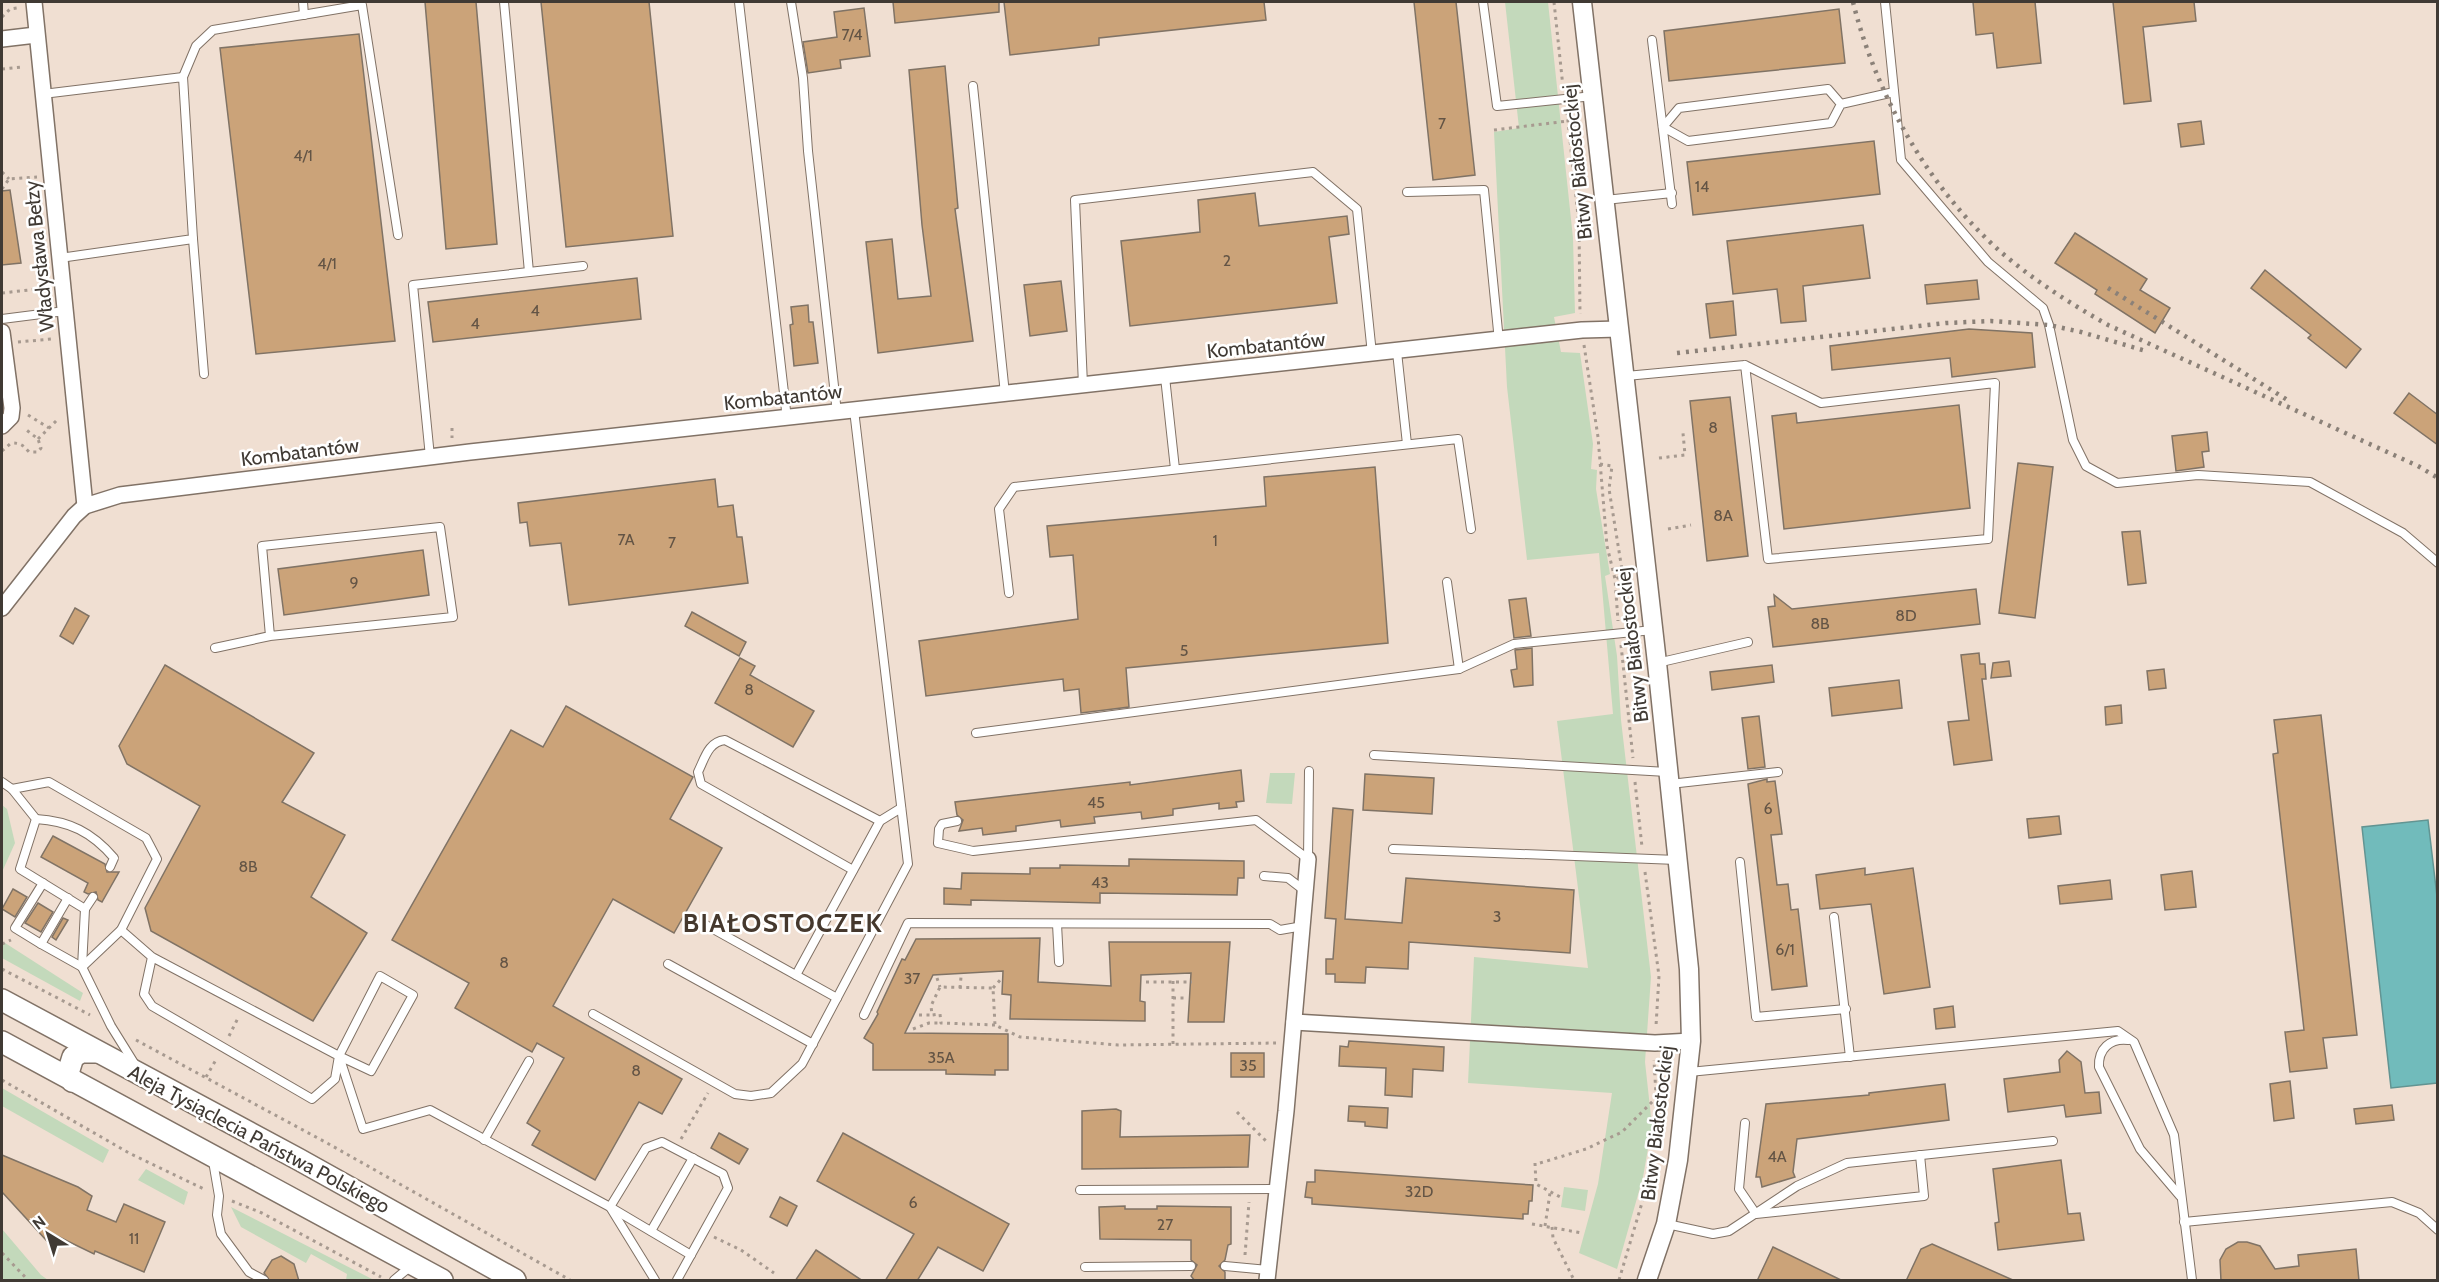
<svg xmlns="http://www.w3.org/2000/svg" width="2439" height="1282" font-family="Cabin,sans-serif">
  <rect width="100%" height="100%" fill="#f0dfd2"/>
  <g fill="#c3d9bb">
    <path d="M1505,2H1548L1573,238L1575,313L1554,317L1561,352L1580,353L1593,444L1591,469L1597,470L1596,489L1610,574L1605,576L1617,656L1621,720L1651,977L1645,1062L1652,1126L1643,1177L1617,1269L1579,1253L1598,1184L1612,1093L1468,1083L1474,957L1588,968L1557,721L1613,714L1599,553L1527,560L1507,387L1494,132L1519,128Z"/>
    <path d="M1270,773H1295L1292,804L1266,803Z"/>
    <path d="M2,805L7,809L15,843L2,872Z"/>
    <path d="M2,941L83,993L80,1001L2,958Z"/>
    <path d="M2,1088L109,1150L103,1163L2,1106Z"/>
    <path d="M146,1169L188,1192L184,1205L138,1180Z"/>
    <path d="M1564,1187L1588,1190L1585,1211L1561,1207Z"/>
    <path d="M231,1207L372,1279L346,1280L347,1274L311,1254L306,1263L241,1227Z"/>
    <path d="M2,1229L41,1275L48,1280H2Z"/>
  </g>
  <path fill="#71bbbb" stroke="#629492" stroke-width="1.5" d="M2428,820L2438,905L2437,1083L2391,1088L2362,827Z"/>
  <g fill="#cba379" stroke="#807365" stroke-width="1.5">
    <path d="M425,2H476L497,244L446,249Z"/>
    <path d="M541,2H649L673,236L566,247Z"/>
    <path d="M893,2H999V12L895,23Z"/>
    <path d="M1004,2H1264L1266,20L1099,38V45L1010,55Z"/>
    <path d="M1414,2H1456L1475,175L1433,180Z"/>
    <path d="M1973,2H2035L2041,63L1997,68L1993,33L1976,35Z"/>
    <path d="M2113,2H2194L2196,21L2143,27L2151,101L2124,104Z"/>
    <path d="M864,8L870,56L840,60L841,68L808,73L803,42L837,37L834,12Z"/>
    <path d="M1839,9L1845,63L1669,81L1664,31Z"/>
    <path d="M359,34L395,341L256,354L220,48Z"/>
    <path d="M945,66L958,208L955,209L973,341L878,353L866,242L892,239L898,299L931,296L922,225L909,70Z"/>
    <path d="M2201,121L2204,144L2181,147L2178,124Z"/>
    <path d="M1874,141L1880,194L1693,215L1687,162Z"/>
    <path d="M10,190L21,263L2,265V191Z"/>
    <path d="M1255,193L1259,226L1347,216L1349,234L1329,237L1337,303L1130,326L1121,241L1200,232L1198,200Z"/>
    <path d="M1863,225L1870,278L1803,286L1806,321L1781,323L1777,289L1733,294L1727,241Z"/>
    <path d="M2075,233L2147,279L2140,290L2170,308L2155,333L2095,294L2097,290L2055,263Z"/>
    <path d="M2265,270L2361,349L2346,368L2308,338L2311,335L2251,288Z"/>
    <path d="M637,278L641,319L433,342L428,302Z"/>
    <path d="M1977,280L1979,299L1927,304L1925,285Z"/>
    <path d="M1061,281L1067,331L1030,336L1024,285Z"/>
    <path d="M1733,301L1736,335L1710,338L1706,304Z"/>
    <path d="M808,305L809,322H813L818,363L794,366L790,325L793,324L791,307Z"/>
    <path d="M1969,329L2032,333L2035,367L1952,377L1950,358L1832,370L1830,346Z"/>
    <path d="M2409,393L2438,415V445L2394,413Z"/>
    <path d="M1730,397L1748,556L1707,561L1690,401Z"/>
    <path d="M1959,405L1970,508L1784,529L1772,416L1796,413L1797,423Z"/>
    <path d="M2207,432L2209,451L2202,452L2204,467L2176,471L2172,436Z"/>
    <path d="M2018,463L2053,467L2035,618L1999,613Z"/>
    <path d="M1375,467L1388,643L1126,668L1129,707L1081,713L1079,689L1064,691L1063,679L926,696L919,641L1078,619L1073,555L1050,557L1047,526L1266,506L1264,477Z"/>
    <path d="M715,479L718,507L733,505L737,537H742L748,583L569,605L561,543L530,546L527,522L520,523L518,503Z"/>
    <path d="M2140,531L2146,583L2128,585L2122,532Z"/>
    <path d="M423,550L429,595L284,615L278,569Z"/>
    <path d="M1976,589L1980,624L1773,647L1768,607L1775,606L1774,595L1792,609Z"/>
    <path d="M1526,598L1531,636L1514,638L1509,600Z"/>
    <path d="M75,608L89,616L73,644L60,636Z"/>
    <path d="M692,612L746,642L739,656L685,626Z"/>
    <path d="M1532,648L1533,685L1514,687L1511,670L1517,669L1515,650Z"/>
    <path d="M1979,653L1980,664H1985L1986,679H1982L1992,760L1954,765L1948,722L1969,720L1961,655Z"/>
    <path d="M740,658L755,666L750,675L814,711L793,747L715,703Z"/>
    <path d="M2009,661L2011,676L1991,678L1993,663Z"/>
    <path d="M165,665L314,753L282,802L345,835L311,897L367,933L313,1021L151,931L145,908L200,806L127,764L119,746Z"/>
    <path d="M1772,665L1774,682L1712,690L1710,672Z"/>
    <path d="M2164,669L2166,688L2149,690L2147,671Z"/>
    <path d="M1899,680L1902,708L1832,716L1829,688Z"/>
    <path d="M2121,705L2122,723L2106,725L2105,707Z"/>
    <path d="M566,706L693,777L670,819L722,848L674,933L613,899L553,1006L682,1079L662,1114L639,1102L595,1180L532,1145L540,1131L527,1123L564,1058L537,1043L532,1052L455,1008L469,983L392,940L511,730L543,747Z"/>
    <path d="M2321,715L2357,1035L2323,1038L2327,1068L2290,1072L2285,1032L2304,1030L2273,754L2278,753L2274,720Z"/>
    <path d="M1759,716L1765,767L1748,769L1742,718Z"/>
    <path d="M1241,770L1244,801L1236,802L1237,807L1219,809V803L1173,809V815L1142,819L1141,812L1094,817L1095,823L1061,827L1060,820L1016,826V831L983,835L982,828L959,831L963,820L957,815L955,802L1130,782V785Z"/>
    <path d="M1365,774L1434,778L1432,814L1363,810Z"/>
    <path d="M1767,779V782L1775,781L1782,834L1771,835L1777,885L1788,884L1791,910L1798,909L1807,986L1772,990L1748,784Z"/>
    <path d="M1333,808L1353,810L1345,919L1402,923L1406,878L1574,890L1570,953L1409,942L1408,969L1366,967L1365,983L1335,982V974H1326V959H1333L1336,919L1325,918Z"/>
    <path d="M2059,816L2061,834L2029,838L2027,819Z"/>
    <path d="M53,836L105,864L107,872H119L102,902L98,900L96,892L88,894L84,892L88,883L41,857Z"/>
    <path d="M1129,859L1244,861V878H1238L1237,895L1100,893V903L971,900V905L944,904V888L961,889L962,873L1030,874V868H1060V865L1129,866Z"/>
    <path d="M1865,868V875L1913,868L1930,987L1884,994L1871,904L1820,909L1816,875Z"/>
    <path d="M2192,871L2196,907L2165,910L2161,875Z"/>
    <path d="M2110,880L2112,899L2060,904L2058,886Z"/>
    <path d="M13,889L27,897L15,917L2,909Z"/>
    <path d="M38,903L53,912L41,932L25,923Z"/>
    <path d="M63,918L68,920L56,940L52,937Z"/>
    <path d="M1040,938L1038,982L1111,986L1109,942H1230L1224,1022H1188L1191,973L1141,975L1140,1001L1145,1002V1021L1010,1019L1011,995L1002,994L1003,971L933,975L905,1033L1008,1034V1070H995V1075L946,1074V1070H873V1044L864,1038L878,1014L877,1012L902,959L905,960L916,939Z"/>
    <path d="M1953,1006L1955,1027L1936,1029L1934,1009Z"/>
    <path d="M1349,1041L1444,1047L1443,1071L1413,1069L1412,1097L1385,1095L1386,1068L1339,1066L1340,1046L1348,1047Z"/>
    <path d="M2067,1051L2081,1062L2085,1093L2099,1092L2101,1113L2066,1117L2064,1105L2008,1112L2004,1079L2060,1072L2059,1060Z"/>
    <rect x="1231" y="1053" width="33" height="24"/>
    <path d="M2290,1081L2294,1118L2274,1121L2270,1084Z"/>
    <path d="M1945,1084L1949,1120L1797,1139L1793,1172L1795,1177L1762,1187L1760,1177H1756L1766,1104L1869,1095V1093Z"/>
    <path d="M2392,1105L2394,1120L2356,1124L2354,1109Z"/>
    <path d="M1349,1106L1388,1108L1387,1128L1365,1126V1122L1348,1121Z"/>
    <path d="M1116,1109L1121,1111L1120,1137L1250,1135L1248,1167L1082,1169V1111Z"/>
    <path d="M719,1133L748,1149L739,1164L711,1148Z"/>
    <path d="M843,1133L1009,1224L983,1271L938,1247L917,1281H885L914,1234L817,1181Z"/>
    <path d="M2,1155L78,1187L92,1196L87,1210L116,1222L124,1204L165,1222L144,1272L95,1251L94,1254L53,1234L47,1241L2,1192Z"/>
    <path d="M2061,1160L2068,1214L2080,1213L2084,1240L1998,1250L1995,1223L1999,1222L1993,1169Z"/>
    <path d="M1315,1170L1533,1185L1532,1201H1529L1528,1214H1523V1219L1312,1204V1198L1305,1197L1307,1182H1315Z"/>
    <path d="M780,1197L797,1206L787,1226L770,1217Z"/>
    <path d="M1125,1206V1209H1157V1206L1231,1207V1244L1228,1245L1225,1260L1219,1266L1225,1272V1281H1195L1191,1276L1197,1265L1191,1260V1240L1100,1239L1099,1207Z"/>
    <path d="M2238,1242H2247L2260,1246L2275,1269L2299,1266L2298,1255L2356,1249L2359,1281H2221L2220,1260L2226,1249Z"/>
    <path d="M1932,1244L2015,1281H1906L1921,1249Z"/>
    <path d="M1773,1247L1843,1281H1757Z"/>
    <path d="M816,1250L863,1281H795Z"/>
    <path d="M281,1256L294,1264L299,1281H270L264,1273L272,1260Z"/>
  </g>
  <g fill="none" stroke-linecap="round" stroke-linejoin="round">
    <g stroke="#817266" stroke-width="10">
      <g id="service">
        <path d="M303,2L304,15"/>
        <path d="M504,2L529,272"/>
        <path d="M739,2L787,419"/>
        <path d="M791,2L803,78L808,151L837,413"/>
        <path d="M1483,2L1497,106L1593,96"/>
        <path d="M1885,2L1901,160L1988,262L2043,308L2049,325L2073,440L2086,466L2117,483L2198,475L2310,482L2403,533L2438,563"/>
        <path d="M1652,40L1672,204"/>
        <path d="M183,77L196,46L213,30L362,5L398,235"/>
        <path d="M973,86L1005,394"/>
        <path d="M43,94L183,77L193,239L60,258"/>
        <path d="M1841,104L1828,89L1679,108L1663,127L1688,141L1831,123L1841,104L1894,92"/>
        <path d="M1407,192L1484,190L1499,341"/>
        <path d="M1605,200L1672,193"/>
        <path d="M193,239L204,374"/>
        <path d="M2,319L65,311"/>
        <path d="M1397,352L1407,444"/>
        <path d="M1626,376L1745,365L1768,559L1988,539L1995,383L1821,403L1745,365"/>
        <path d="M1165,377L1175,469"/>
        <path d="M1083,385L1075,200L1313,172L1357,209L1372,354"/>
        <path d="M430,457L413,285L583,266"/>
        <path d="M1447,582L1459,669"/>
        <path d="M1009,593L999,509L1014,487L1458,439L1471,529"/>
        <path d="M215,648L270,636L453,617L440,527L262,546L270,636"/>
        <path d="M1657,663L1748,642"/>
        <path d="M976,733L1459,669L1514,644L1653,630"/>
        <path d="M1374,755L1667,772"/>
        <path d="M2,782L12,789L36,819L20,869L85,909L82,967L111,1026L134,1063"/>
        <path d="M1670,784L1778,772"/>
        <path d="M12,789L49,782L146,838L157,859L121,930L152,957L339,1056L335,1079L312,1099L152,1006L144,994L152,957"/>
        <path d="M36,819C69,821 92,832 114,858L110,867"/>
        <path d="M957,821L942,824L939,829L938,843L973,851L1256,820L1308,859"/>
        <path d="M1393,849L1677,860"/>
        <path d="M1308,859L1309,771"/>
        <path d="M1740,862L1756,1017L1846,1009"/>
        <path d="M853,870L701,784L698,772C705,758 708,742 725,740L880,821"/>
        <path d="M1264,876L1288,878L1305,891"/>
        <path d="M68,898L41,944L82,967"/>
        <path d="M85,909L93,897"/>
        <path d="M1834,917L1850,1057"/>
        <path d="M1057,924L1059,962"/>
        <path d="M706,925L837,998"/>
        <path d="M41,944L15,928L43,883"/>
        <path d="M668,964L813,1044"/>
        <path d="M82,967L121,930"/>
        <path d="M796,975L880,821L901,808"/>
        <path d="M593,1014L735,1094L751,1096L771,1093L802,1064L908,864L854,410"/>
        <path d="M864,1015L908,923L1270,924L1280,930L1303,926"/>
        <path d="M2128,1040C2110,1038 2098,1049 2099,1067L2140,1149L2180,1196"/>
        <path d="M339,1056L371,1071L413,995L380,976L339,1056L363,1129L430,1110L610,1207L691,1255"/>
        <path d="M1689,1072L2118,1031L2134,1042L2174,1135L2192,1280"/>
        <path d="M1745,1123L1739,1189L1756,1214L1924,1196L1920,1155"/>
        <path d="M484,1140L529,1061"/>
        <path d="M213,1161L219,1196L217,1215L221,1234L249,1272L264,1280"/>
        <path d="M1080,1190L1277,1189"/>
        <path d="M2184,1222L2392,1202L2419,1213L2438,1230"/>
        <path d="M1667,1224L1713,1234L1729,1231L1797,1186L1847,1163L2053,1141"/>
        <path d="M651,1231L693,1158"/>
        <path d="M1225,1266L1268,1270"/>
        <path d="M1085,1267L1191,1266"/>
        <path d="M394,1280L411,1266"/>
        <path d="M655,1280L610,1207L646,1148L662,1142L723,1174L728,1188L677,1280"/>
      </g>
    </g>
    <g stroke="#817266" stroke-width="18">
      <g id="minor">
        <path d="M34,2L85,506"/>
        <path d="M2,39L36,35"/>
        <path d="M2,332L12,408L11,417L2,426"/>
        <path d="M2,608L74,516L85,506L120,495L470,452L1582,330L1619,329"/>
        <path d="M1294,1022L1655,1043L1691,1041"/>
        <path d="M1267,1280L1286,1111L1308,859"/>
      </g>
    </g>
    <g stroke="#817266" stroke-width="21">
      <path id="tertiary" d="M1582,2L1657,663L1689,969L1691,1041L1678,1160L1666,1224L1647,1280"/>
    </g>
    <g stroke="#817266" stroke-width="24">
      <g id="secondary">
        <path d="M2,1000L298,1159L515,1280"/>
        <path d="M2,1042L442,1280"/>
        <path d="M72,1081L68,1073L73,1057L81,1052H96"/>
      </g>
    </g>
    <g stroke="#a79a90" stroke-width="3" stroke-dasharray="3 4.5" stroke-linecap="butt">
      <path d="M1554,2L1563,87"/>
      <path d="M2,17L10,9L17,8"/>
      <path d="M2,69L23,67"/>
      <path d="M1567,112L1579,225L1580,314"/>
      <path d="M1494,130L1568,121"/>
      <path d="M2,172L9,179"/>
      <path d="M2,189L9,179L37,177"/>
      <path d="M2,293L47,288"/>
      <path d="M18,342L52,339"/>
      <path d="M1584,345L1598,437L1607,546L1615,579L1618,621"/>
      <path d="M28,415L49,428"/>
      <path d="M452,428V438"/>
      <path d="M38,439L59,418"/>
      <path d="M2,451L11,443C21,443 23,445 29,452H38L41,448L38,439L24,428"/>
      <path d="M1659,458L1685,455L1683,433"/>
      <path d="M1600,464L1612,466L1609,489L1623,576L1615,579"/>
      <path d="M1668,529L1691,525"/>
      <path d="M1621,645L1633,758"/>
      <path d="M1635,782L1642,847"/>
      <path d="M1645,872L1659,976L1656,1026"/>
      <path d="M2,944L11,940"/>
      <path d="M2,969L90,1015"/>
      <path d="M937,978L940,987"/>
      <path d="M1146,982H1192"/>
      <path d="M960,988L961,977"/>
      <path d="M993,988L1001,979"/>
      <path d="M1173,998H1187"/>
      <path d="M919,1015H932"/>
      <path d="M995,1025L941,1023L940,1014L932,1015L931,1006L940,987L993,988L995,1025L1020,1037L1118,1045L1276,1043"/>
      <path d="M913,1029L929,1023H941"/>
      <path d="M229,1036L239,1016"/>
      <path d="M136,1040L327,1143L570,1280"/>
      <path d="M1173,1044V978"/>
      <path d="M206,1077L217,1058"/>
      <path d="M2,1080L129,1153L204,1189"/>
      <path d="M1237,1112L1267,1142"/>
      <path d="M681,1139L708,1093"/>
      <path d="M1535,1163L1536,1184L1562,1198"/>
      <path d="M1540,1163L1586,1149L1622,1132L1656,1098"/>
      <path d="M232,1201L262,1213L381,1277"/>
      <path d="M1532,1224L1582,1233"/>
      <path d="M1545,1226L1550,1193"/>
      <path d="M1552,1227L1553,1238L1574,1280"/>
      <path d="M714,1237L741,1250L774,1273"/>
      <path d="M2,1253L28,1280"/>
      <path d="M1245,1255L1249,1202"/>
      <path d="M1619,1280L1647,1186L1658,1130L1654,1060"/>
    </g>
    <use href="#service" stroke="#fff" stroke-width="8"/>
    <use href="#minor" stroke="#fff" stroke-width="15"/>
    <use href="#tertiary" stroke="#fff" stroke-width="18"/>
    <use href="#secondary" stroke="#fff" stroke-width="21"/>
    <g stroke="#8b8178" stroke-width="4.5" stroke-dasharray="3 6" stroke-linecap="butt">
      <path d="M1853,2C1876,95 1929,189 2002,253C2035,281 2071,304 2108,325L2418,466L2438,478"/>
      <path d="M2108,288L2289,401"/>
      <path d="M1677,353L1946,323L1991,321L2049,325L2081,332L2146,351"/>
    </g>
  </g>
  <g text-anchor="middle" stroke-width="5" stroke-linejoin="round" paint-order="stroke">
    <g font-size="16" fill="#635445">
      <text x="852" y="40">7/4</text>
      <text x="1442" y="129">7</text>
      <text x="303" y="161">4/1</text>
      <text x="1702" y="192">14</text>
      <text x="1227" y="266">2</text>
      <text x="327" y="269">4/1</text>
      <text x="535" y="316">4</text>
      <text x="475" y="329">4</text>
      <text x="1713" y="433">8</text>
      <text x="1723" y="521">8A</text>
      <text x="626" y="545">7A</text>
      <text x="1215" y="546">1</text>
      <text x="672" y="548">7</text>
      <text x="354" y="588">9</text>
      <text x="1906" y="621">8D</text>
      <text x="1820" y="629">8B</text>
      <text x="1184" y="656">5</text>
      <text x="749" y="695">8</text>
      <text x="1096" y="808">45</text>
      <text x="1768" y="814">6</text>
      <text x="248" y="872">8B</text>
      <text x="1100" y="888">43</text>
      <text x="1497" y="922">3</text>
      <text x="1785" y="955">6/1</text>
      <text x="504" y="968">8</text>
      <text x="912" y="984">37</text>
      <text x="941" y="1063">35A</text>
      <text x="1248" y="1071">35</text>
      <text x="636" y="1076">8</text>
      <text x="1777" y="1162">4A</text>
      <text x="1419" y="1197">32D</text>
      <text x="913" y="1208">6</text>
      <text x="1165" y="1230">27</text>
      <text x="134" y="1244">11</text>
    </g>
    <g font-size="20" fill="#403a34" stroke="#fff">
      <text transform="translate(1577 162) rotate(-96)" y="7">Bitwy Białostockiej</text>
      <text transform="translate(39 256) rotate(-96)" y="7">Władysława Bełzy</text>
      <text transform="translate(1266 345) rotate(-6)" y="7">Kombatantów</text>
      <text transform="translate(783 397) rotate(-6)" y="7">Kombatantów</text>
      <text transform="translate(300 452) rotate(-7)" y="7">Kombatantów</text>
      <text transform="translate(1632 645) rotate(-97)" y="7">Bitwy Białostockiej</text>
      <text transform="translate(1657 1123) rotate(-83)" y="7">Bitwy Białostockiej</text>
      <text transform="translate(259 1139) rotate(28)" y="7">Aleja Tysiąclecia Państwa Polskiego</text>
    </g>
    <g font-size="26" font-weight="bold" letter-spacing="1.5" fill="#45382d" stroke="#fff">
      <text x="783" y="932">BIAŁOSTOCZEK</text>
    </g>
  </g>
  <rect width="2439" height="1282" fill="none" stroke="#403a34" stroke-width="6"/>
  <g transform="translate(48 1234) rotate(322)" stroke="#ffffff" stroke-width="4.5" paint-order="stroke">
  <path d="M0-4.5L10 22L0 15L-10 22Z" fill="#403a34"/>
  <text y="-9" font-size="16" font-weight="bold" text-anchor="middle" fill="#403a34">N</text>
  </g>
</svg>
